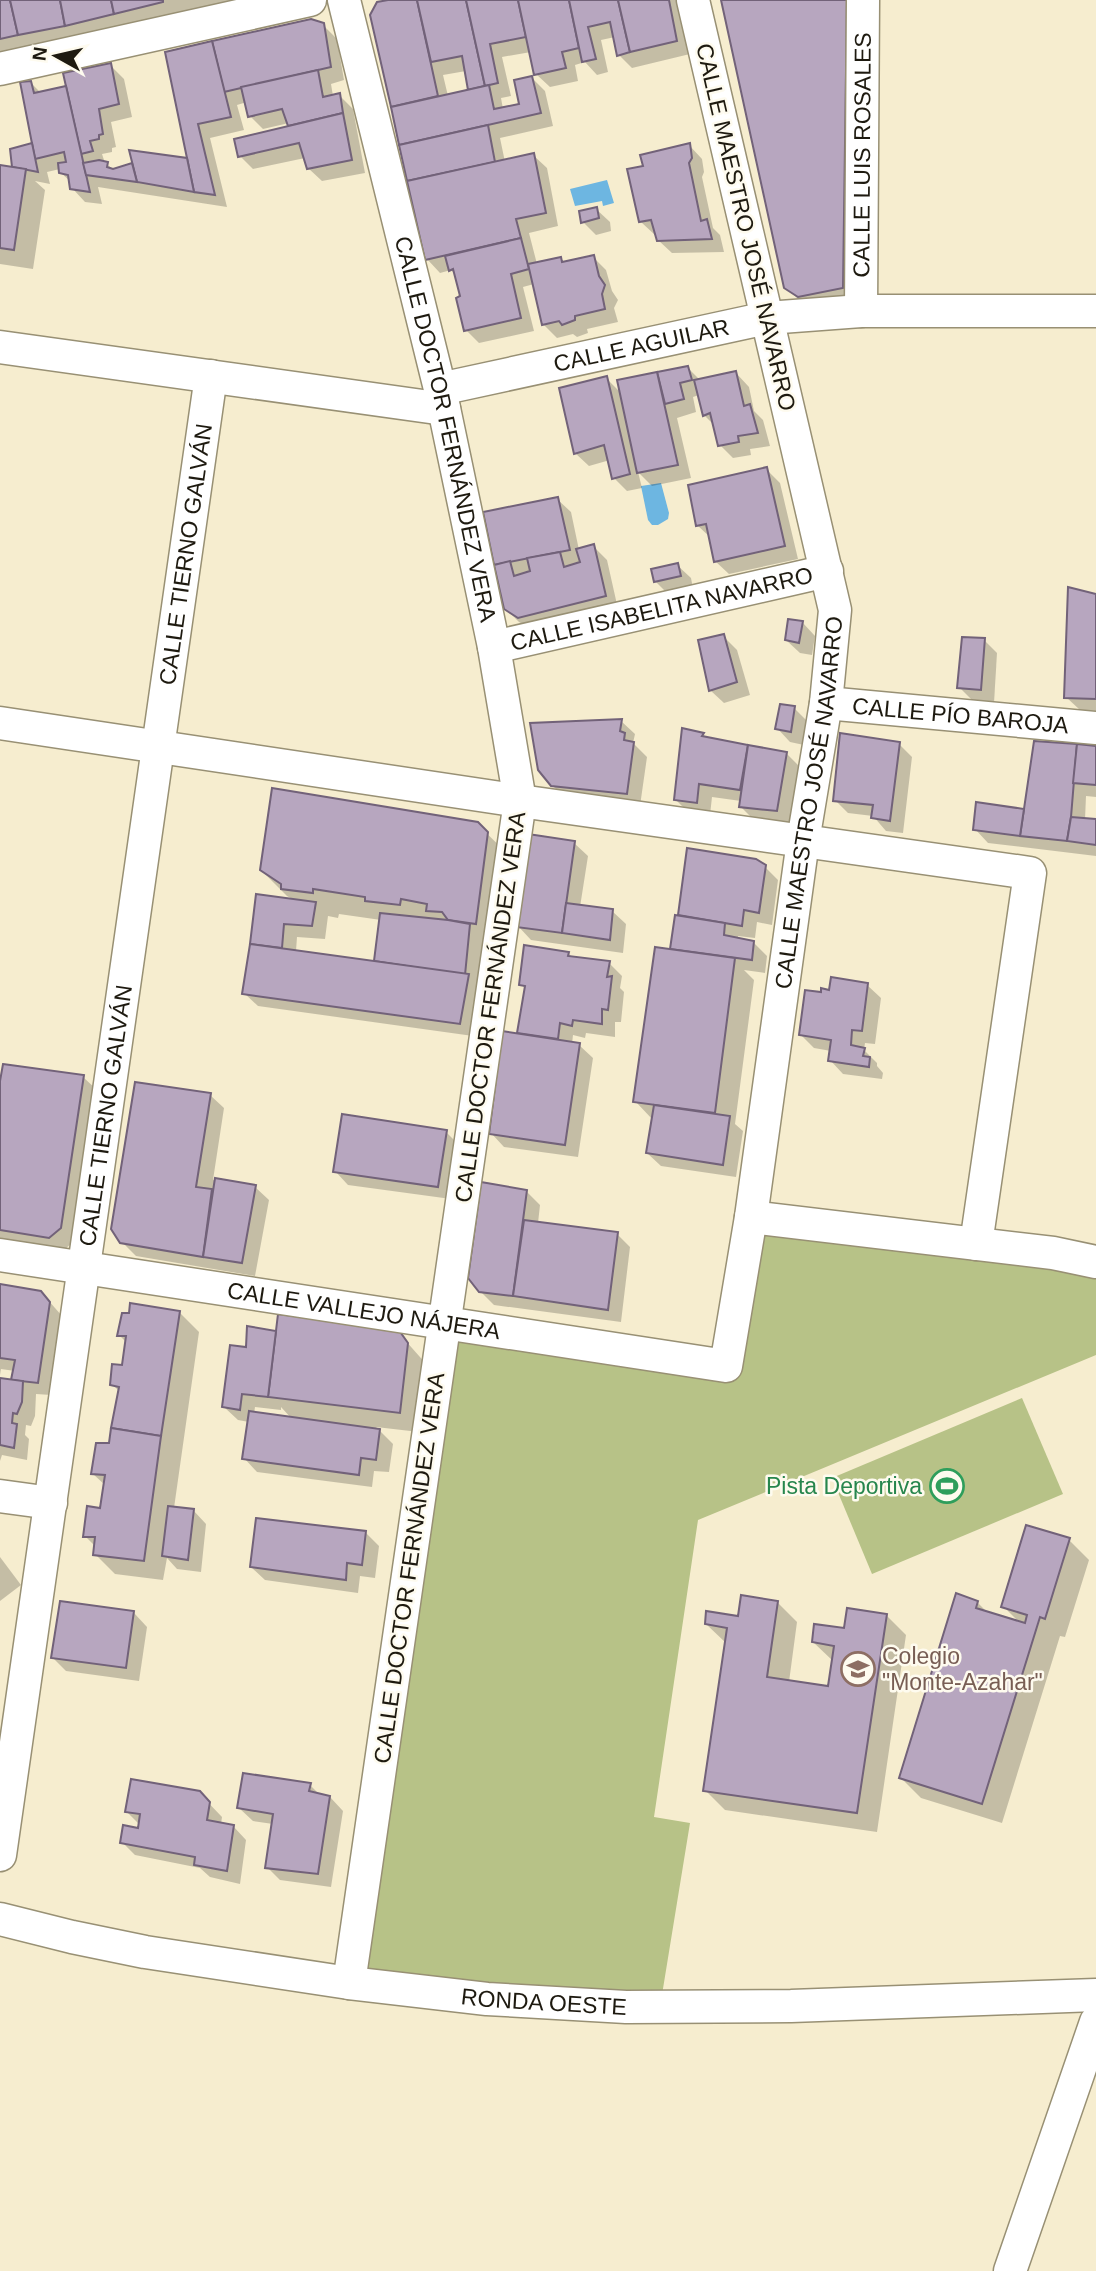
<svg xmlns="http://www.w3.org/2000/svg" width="1096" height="2271" font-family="Helvetica,sans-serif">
  <rect width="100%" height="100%" fill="#f6edcf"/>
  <g fill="#b7c287">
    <path d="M751,1217L1096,1262V1355L698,1520L654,1817L690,1823L660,2007L349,1983L445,1322L726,1366Z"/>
    <path d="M1022,1398L1063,1494L872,1574L832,1478Z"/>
  </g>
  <g fill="#6db6e1">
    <path d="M607,180L614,203L603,206L602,201L575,206L570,189Z"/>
    <path d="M661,483L669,513L668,519L658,525H652L648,520L641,486Z"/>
  </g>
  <g fill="#0003" fill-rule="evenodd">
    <path d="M0,0H249L0,55Z"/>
    <path d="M396,0H679L690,54L632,68L619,55L615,37L601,40L608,72L597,75L585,62L575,65L578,81L550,87L536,74L531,52L502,57L511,96L501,98L503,109L521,105L531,77L545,91L553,126L500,138L505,162L533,155L547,168L558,226L529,233L537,264L561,259L565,263L593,257L606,270L612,291L618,300L614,308L618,322L587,329L588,333L577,337L573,334L557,338L543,324L534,284L523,287L534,331L479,343L466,330L462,297L457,276L451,270L440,273L427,259L372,15ZM466,71L470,91L448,96L443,75Z"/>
    <path d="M723,0H872L868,313H812L786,287Z"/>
    <path d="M323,25L337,39L344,80L331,84L333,96L339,95L353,109L365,173L322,181L308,168L305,158L253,169L240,156L291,127L289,123L263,129L250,116L247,102L237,105L244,130L210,138L227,207L98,187L102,204L85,202L72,188L71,182L60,172V169L47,172L50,184L35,181L45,190L33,269L0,264V167L17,169L34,145L31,83L41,93L68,87L110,65L124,79L132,117L111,122L116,147L112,148V152L102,154L105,163L114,170L134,164L189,160L167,53Z"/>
    <path d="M689,145L702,159L704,172L702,177L713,228L720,235L724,252L672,253L658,240L657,234L655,235L641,222L645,168Z"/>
    <path d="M596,209L610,222L611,231L596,235L583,222Z"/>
    <path d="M688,368L701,381L736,373L749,387L754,411L763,420L770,446L750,449L751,455L733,458L720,445L715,426L704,415L699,395L693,397L696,412L677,418L691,478L652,486L638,472L642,488L627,491L614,478L610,460L589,466L575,453L606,378L621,393L619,381Z"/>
    <path d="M766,469L780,483L798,559L729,574L715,561L711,538L697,525Z"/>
    <path d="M557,499L571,512L579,550L593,546L607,560L618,609L533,630L519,622L505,608L486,513Z"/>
    <path d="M677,565L691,578L693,589L669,595L655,581Z"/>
    <path d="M1096,595V711L1080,710L1066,697Z"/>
    <path d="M802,622L815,636L812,655L800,653L786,640Z"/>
    <path d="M723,636L737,650L750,695L724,703L710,690Z"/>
    <path d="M984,640L997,653L994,703L973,701L959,687Z"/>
    <path d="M794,708L808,722L804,745L790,742L777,728Z"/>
    <path d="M621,721L635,734L633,743L647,757L640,806L566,799L552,785Z"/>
    <path d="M684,730L703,734L708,739L786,753L800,767L790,824L754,820L740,806L741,801L712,797L710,815L689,813L675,799Z"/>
    <path d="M899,744L912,757L903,833L886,831L873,816L848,813L835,800Z"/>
    <path d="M1096,748V797L1086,796L1085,820L1096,821V856L988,843L975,829L1026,811Z"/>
    <path d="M477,824L513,859L501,948L482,946L473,1036L258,1006L244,993L258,896L296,901L287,896L261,870ZM339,914L381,920L375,962L296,951L297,937L325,939L328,916L338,918Z"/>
    <path d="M574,843L588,856L580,907L612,911L626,924L623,953L531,940L518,926Z"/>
    <path d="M689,850L765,867L778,880L772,925L757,922L755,938L738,936V939L753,942L767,956L765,973L744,970L754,980L735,1124L743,1131L736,1177L661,1166L647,1153L653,1120L635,1101L671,951L676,917H680Z"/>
    <path d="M568,953L573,958L609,963L622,976L620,988L624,992L621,1022H615V1037L586,1033L585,1038L573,1035L572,1044L579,1045L593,1058L578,1157L504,1147L491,1133L519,1035L526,989L521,984Z"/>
    <path d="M867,985L881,998L875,1044L865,1043L864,1050L877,1063V1066L883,1073L882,1079L843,1074L830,1060L831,1051L814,1048L801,1035L822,994Z"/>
    <path d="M83,1077L97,1090L74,1241L63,1251L0,1240V1091Z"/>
    <path d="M210,1095L224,1108L213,1180L255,1187L269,1200L255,1276L136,1256L122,1242Z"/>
    <path d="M446,1132L459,1145L451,1199L348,1185L335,1171Z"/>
    <path d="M527,1192L540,1205L538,1223L617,1234L630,1247L621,1322L494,1305L480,1291Z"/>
    <path d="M0,1284L3,1287L41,1292L62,1316L51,1395L36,1394L35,1416L31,1426L26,1425L25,1435L29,1439L27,1460L2,1455L0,1461V1379L13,1382L15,1371L1,1369L0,1375Z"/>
    <path d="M179,1312L199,1332L174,1508L193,1510L206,1524L201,1572L177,1569L167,1558L163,1580L115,1574L95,1554V1546L85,1536L101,1510L105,1485L93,1474L110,1445L120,1392L112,1384L123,1367L127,1343L119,1335Z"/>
    <path d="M397,1331L427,1365L419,1432L376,1427L393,1444L389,1472L374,1471L372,1487L257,1472L244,1458L249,1422L238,1420L224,1407L247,1349L278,1333ZM255,1407L281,1410V1407L292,1419L254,1414Z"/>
    <path d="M366,1533L379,1546L375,1578L360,1576L358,1593L265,1580L251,1567Z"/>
    <path d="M1069,1540L1089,1560L1065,1637L1060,1636L1002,1823L921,1798L901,1778L977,1602L989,1614L1020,1623L1003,1606Z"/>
    <path d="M0,1557L21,1585L0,1601Z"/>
    <path d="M777,1602L797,1622L789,1682L830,1687L833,1661L813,1642L886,1615L906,1635L877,1832L725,1810L705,1790L727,1644L706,1624L740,1618Z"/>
    <path d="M134,1613L147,1627L139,1681L66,1671L53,1658Z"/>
    <path d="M310,1785L321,1796L330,1797L343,1811L331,1887L280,1880L267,1867L273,1824L253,1821L239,1808Z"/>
    <path d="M199,1793L222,1817L221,1824L233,1826L246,1840L240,1884L210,1877L200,1868L135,1855L122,1842L139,1830L140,1825L127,1812Z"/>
  </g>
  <g fill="#b7a6bf" stroke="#726279" stroke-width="2">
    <path d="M0,0H10L18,35L0,39Z"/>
    <path d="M10,0H60L65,26L18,35Z"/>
    <path d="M60,0H111L114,14L65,26Z"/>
    <path d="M111,0H163V2L114,14Z"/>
    <path d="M388,0H417L438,96L391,107L370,15L377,2Z"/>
    <path d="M417,0H466L485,86L468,90L462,56L431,62Z"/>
    <path d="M466,0H518L526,37L490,44L498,83L485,86Z"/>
    <path d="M518,0H569L579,48L562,52L566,68L534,75Z"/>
    <path d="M569,0H618L630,52L617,56L610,22L588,27L596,59L582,62Z"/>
    <path d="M618,0H669L677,41L630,52Z"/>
    <path d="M721,0H847L843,288L798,297L784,288Z"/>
    <path d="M311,19L324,23L331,67L224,92L212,41Z"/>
    <path d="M212,41L231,117L198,124L215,195L194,192L165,52Z"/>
    <path d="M111,63L119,104L99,109L103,134L99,135V139L90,141L93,151L81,154L63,73Z"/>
    <path d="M318,70L323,97L340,93L343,113L288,126L282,109L248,117L241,87Z"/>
    <path d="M532,76L541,113L399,145L391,107L489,85L494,109L519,104L514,80Z"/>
    <path d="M31,81L34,93L66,86L90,192L70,189L68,175L59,173L58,163L66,162L64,152L35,159L20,82Z"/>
    <path d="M343,113L352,160L307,169L299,143L238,157L234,139Z"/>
    <path d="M488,125L495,162L407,181L399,145Z"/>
    <path d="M32,143L38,172L12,167L10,149Z"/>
    <path d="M690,143L692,158L689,163L701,221L707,219L712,239L657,241L651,220L639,222L627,169L643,166L640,155Z"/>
    <path d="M129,150L187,158L194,192L137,182Z"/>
    <path d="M534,153L546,213L516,219L521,238L425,260L407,181Z"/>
    <path d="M99,160L108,162L107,167L113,169L132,163L137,182L86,175L83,163Z"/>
    <path d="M0,165L26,169L14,250L0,248Z"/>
    <path d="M597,207L599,218L581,223L579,211Z"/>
    <path d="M521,238L529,269L511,274L521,318L464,331L456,298L460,296L453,269L449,271L445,256Z"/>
    <path d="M594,255L599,276L605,285L602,294L605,309L575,316V320L562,325L559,321L542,325L528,264L561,257L562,262Z"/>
    <path d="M688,366L692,380L680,383L684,399L665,404L657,372Z"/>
    <path d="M736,371L744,406L750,404L758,433L738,436L739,442L718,446L710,413L703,416L694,380Z"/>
    <path d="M657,372L678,465L637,473L617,380Z"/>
    <path d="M607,376L630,474L612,479L604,445L574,454L559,388Z"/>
    <path d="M767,467L785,546L714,562L706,524L696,526L688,485Z"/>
    <path d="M558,497L570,550L494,565L483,512Z"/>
    <path d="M594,544L606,596L518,618L504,609L494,565L510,561L514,576L530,571L527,558L560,552L564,567L580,562L576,549Z"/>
    <path d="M678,563L681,576L654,582L651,569Z"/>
    <path d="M1068,587L1096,594V699L1064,698Z"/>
    <path d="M788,619L803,621L799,643L785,640Z"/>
    <path d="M724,634L737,682L709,691L698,640Z"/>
    <path d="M962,637L985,638L981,690L957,688Z"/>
    <path d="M780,704L795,706L791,732L775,729Z"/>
    <path d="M622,719L620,731L625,733L624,740L634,742L627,794L551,786L538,770L530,723Z"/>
    <path d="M682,728L704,733L702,736L748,745L740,790L699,784L697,803L674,800Z"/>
    <path d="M840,733L900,742L890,821L871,818L873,805L833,801Z"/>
    <path d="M1034,741L1077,744L1071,817L1067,841L1020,836Z"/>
    <path d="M1077,744L1096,746V785L1073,783Z"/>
    <path d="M748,745L787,752L777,811L739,807Z"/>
    <path d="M272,788L478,822L488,832L476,924L448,920L442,912L426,911L427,904L401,899L400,905L365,901V897L313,889V893L281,889V884L260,870Z"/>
    <path d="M976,802L1024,809L1020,836L973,830Z"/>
    <path d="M1071,817L1096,819V845L1067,841Z"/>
    <path d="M528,834L575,841L562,933L516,927Z"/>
    <path d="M687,848L756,859L766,865L759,913L744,910L742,926L678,915Z"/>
    <path d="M256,894L316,902L312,926L284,924L282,948L250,944Z"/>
    <path d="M566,903L613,909L610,940L562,933Z"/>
    <path d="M380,913L448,920L470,924L465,975L374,961Z"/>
    <path d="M675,915L725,923L724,935L754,941L752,960L670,949Z"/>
    <path d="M250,944L469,974L460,1024L242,994Z"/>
    <path d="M524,945L569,952L568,956L610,961L607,977L612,976L608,1010L602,1009V1024L573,1020L572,1026L560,1023L558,1039L517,1033L525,986L519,985Z"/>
    <path d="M655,947L735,958L715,1113L633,1102Z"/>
    <path d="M831,977L868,983L862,1031L852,1030L851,1045L865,1048L863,1056L870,1057L869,1067L828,1061L831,1040L799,1035L805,990L821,992V988L829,990Z"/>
    <path d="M502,1031L580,1043L565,1145L489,1134Z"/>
    <path d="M3,1064L84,1075L61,1228L49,1238L0,1230V1081Z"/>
    <path d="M135,1082L211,1093L196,1187L212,1189L203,1257L120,1243L111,1229Z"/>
    <path d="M654,1105L730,1116L723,1165L646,1153Z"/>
    <path d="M342,1114L447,1130L438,1187L333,1172Z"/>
    <path d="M215,1178L256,1185L242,1263L203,1257Z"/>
    <path d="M481,1182L527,1190L513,1296L479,1292L468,1278Z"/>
    <path d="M524,1220L618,1232L608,1310L513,1296Z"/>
    <path d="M0,1284L41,1291L50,1302L38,1383L11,1380L15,1360L0,1358Z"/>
    <path d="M130,1303L180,1311L161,1436L111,1428L119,1387L110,1385L112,1364L122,1365L126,1336H117L122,1313H129Z"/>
    <path d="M278,1314L398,1329L408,1343L400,1413L268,1397Z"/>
    <path d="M247,1326L276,1331L268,1397L242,1394L240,1410L222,1407L230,1345L246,1347Z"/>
    <path d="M0,1378L23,1381L22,1402L17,1414L13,1413L12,1423L17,1424L14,1448L0,1445Z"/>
    <path d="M249,1411L380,1429L376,1460L361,1458L359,1475L242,1459Z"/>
    <path d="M111,1428L161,1436L144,1561L93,1555L95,1537H83L87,1506L100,1508L105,1475L91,1474L96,1443H109Z"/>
    <path d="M168,1506L194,1509L188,1560L162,1556Z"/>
    <path d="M256,1518L366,1531L362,1565L347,1563L346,1580L250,1567Z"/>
    <path d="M1026,1525L1070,1538L1045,1619L1040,1617L982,1804L899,1778L956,1593L978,1601L976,1608L1025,1623L1027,1615L1001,1607Z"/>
    <path d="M741,1595L778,1601L767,1677L828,1686L834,1646L812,1642L814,1624L844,1628L847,1608L887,1614L857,1813L703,1791L727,1628L705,1624L706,1611L738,1616Z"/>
    <path d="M60,1601L134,1611L126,1668L51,1658Z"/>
    <path d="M243,1773L311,1783L309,1791L330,1796L318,1874L265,1868L273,1814L237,1808Z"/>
    <path d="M131,1779L200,1791L210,1802L207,1820L234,1825L227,1871L194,1865L195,1857L120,1843L123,1825L138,1828L140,1814L125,1812Z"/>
  </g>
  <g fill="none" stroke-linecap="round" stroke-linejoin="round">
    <g stroke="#989074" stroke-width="35">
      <g id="street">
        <path id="s1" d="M344,0L440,389L494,647L520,801L349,1983"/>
        <path d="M0,69L310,0"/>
        <path id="s2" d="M861,311L863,0"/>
        <path d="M0,347L444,409"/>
        <path id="s3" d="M440,389L767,318L861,311H1096"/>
        <path id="s4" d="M494,647L827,571"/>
        <path id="s5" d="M826,703L1096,728"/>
        <path d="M0,723L520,801L1030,873L976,1244"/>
        <path d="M751,1217L1053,1253L1096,1262"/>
        <path id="s6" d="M0,1255L726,1366L751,1217L803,841L826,703L835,610L693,0"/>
        <path d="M0,1496L51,1503"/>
        <path id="s7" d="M0,1855L211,376"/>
        <path id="s8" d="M0,1919L72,1937L145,1952L349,1983L487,1999L626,2007L791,2006L1096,1995"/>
        <path d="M1010,2271L1096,2022"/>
      </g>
    </g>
    <use href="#street" stroke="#fff" stroke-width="32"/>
  </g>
  <defs>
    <g id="stadium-ring" transform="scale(1.75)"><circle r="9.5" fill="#fefbef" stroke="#2e9e5b" stroke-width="1.5"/><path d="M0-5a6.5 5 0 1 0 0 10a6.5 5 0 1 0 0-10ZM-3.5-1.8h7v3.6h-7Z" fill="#2e9e5b"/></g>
    <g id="school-ring" transform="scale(1.75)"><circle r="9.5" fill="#fefbef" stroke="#8d6e63" stroke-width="1.5"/><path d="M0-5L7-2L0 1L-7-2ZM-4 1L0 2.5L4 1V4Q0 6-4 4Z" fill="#8d6e63"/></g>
  </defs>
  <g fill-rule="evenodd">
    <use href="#stadium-ring" x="947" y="1486"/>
    <use href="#school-ring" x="858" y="1669"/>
  </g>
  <g text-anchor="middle" stroke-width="5" stroke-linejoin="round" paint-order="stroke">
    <g font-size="23" fill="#1e1a10" stroke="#fefbef">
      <text dy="8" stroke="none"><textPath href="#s2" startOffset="156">CALLE LUIS ROSALES</textPath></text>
      <text transform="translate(746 227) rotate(77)" y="8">CALLE MAESTRO JOSÉ NAVARRO</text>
      <text dy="8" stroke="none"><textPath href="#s3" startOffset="206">CALLE AGUILAR</textPath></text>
      <text dy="8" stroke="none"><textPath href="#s1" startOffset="441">CALLE DOCTOR FERNÁNDEZ VERA</textPath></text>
      <text dy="8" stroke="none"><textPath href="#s7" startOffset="1314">CALLE TIERNO GALVÁN</textPath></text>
      <text dy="8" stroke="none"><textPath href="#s4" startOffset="172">CALLE ISABELITA NAVARRO</textPath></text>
      <text dy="8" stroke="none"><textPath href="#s5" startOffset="135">CALLE PÍO BAROJA</textPath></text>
      <text dy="8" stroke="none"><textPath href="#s6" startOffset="1304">CALLE MAESTRO JOSÉ NAVARRO</textPath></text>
      <text transform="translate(490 1007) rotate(-82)" y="8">CALLE DOCTOR FERNÁNDEZ VERA</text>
      <text dy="8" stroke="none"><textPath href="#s7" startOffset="747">CALLE TIERNO GALVÁN</textPath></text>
      <text dy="8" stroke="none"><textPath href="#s6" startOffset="368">CALLE VALLEJO NÁJERA</textPath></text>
      <text transform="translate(409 1568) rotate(-82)" y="8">CALLE DOCTOR FERNÁNDEZ VERA</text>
      <text dy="8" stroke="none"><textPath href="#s8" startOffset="551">RONDA OESTE</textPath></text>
    </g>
    <g font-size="23" fill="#27864d" stroke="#fefbef" text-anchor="end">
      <text x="922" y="1494">Pista Deportiva</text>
    </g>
    <g font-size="23" fill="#785e54" stroke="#fefbef" text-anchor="start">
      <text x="882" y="1664">Colegio<tspan x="882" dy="26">"Monte-Azahar"</tspan></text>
    </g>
  </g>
  <g transform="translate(56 56) rotate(278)" stroke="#fefbef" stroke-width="5" paint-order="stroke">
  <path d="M0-5L12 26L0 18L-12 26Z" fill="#1e1a10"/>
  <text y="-10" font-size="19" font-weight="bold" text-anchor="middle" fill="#1e1a10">N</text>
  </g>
</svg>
